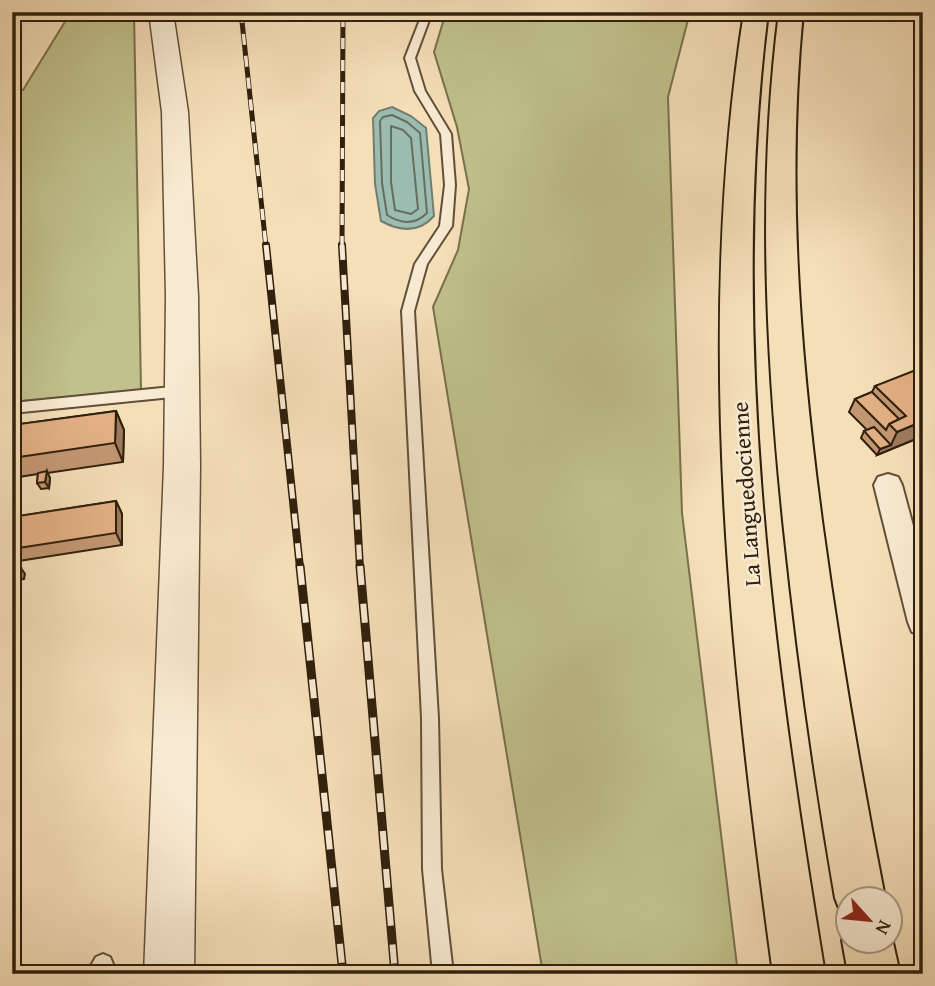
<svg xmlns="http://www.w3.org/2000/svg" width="935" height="986" font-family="'Gentium Book Plus',serif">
  <rect width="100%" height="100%" fill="#f5dfb9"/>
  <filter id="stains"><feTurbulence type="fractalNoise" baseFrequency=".00286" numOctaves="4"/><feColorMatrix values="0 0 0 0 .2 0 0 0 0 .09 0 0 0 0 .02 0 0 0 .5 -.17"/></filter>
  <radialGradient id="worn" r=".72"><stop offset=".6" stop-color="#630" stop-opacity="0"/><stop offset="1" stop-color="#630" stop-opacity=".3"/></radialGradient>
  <g fill="#c0c18c" stroke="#78704c" stroke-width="2">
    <path d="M71,12H134L141,390L12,402V90H23Z"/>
    <path d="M446,12H690L668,97L682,513L738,974H543L433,307L458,250L469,189L457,127L434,52Z"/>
  </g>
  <path fill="#9cbcb1" stroke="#717e6f" stroke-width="2" d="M392,107L411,116L426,128L434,216C419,233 401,232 381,221L375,184L373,118L379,111Z"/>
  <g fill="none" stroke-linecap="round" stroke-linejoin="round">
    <g stroke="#666e5f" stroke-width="2">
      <path d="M392,115L407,122L420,133L427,213C415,225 401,224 387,215L382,183L380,121L383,117Z"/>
      <path d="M391,126L403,130L411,138L418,209L411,214L395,210L391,182Z"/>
    </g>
    <g stroke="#615038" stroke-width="4">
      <g id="service">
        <path d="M423,12H432L415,58L425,91L451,134L455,185L452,226L427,264L414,311L438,718L441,869L453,974H433L423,869L422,718L402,311L415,264L440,226L445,185L441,134L415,91L405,58Z"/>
        <path d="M182,386L188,391L182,396L12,413V403Z"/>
        <path d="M103,954L110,957L113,964L107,974H86L96,957Z"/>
      </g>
    </g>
    <g stroke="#615038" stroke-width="4">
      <path id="minor" d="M888,474L898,477L902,485L923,563V635L912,632L908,622L874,485L878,477Z"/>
    </g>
    <g stroke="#615038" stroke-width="3">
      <path id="tertiary" d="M149,12H173L188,112L198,296L200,466L194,974H144L164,466L166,296L162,112Z"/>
    </g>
    <g stroke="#30200d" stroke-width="4">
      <g id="motorway">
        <path d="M744,12H768C728,333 773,657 825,974H773C730,656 694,331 744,12Z"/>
        <path d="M779,12H803C786,186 800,356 823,528C840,652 861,775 885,898H848V918L842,916L835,898C814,776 797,653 784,530C766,357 757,186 779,12Z"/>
        <path d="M848,927V940H890V929L900,974H848L842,940Z"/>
      </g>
    </g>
    <use href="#service" fill="#f8ead2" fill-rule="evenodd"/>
    <use href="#minor" fill="#f8ead2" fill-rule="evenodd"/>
    <use href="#tertiary" fill="#f8ead2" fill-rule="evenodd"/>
    <use href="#motorway" fill="#f5dfb9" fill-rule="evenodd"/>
    <g stroke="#30200d" stroke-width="5">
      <g id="rail-far2">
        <path d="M241,12L266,247"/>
        <path d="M342,247L343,12"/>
      </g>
    </g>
    <g stroke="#30200d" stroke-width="8">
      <g id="rail-far1">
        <path d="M266,245L300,568"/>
        <path d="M342,245L360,568"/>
      </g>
    </g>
    <g stroke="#30200d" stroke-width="9">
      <g id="rail">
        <path d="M300,566L343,974"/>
        <path d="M360,566L395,974"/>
      </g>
    </g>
    <use href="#rail-far2" stroke="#f8ead2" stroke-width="3.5" stroke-dasharray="11" stroke-linecap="butt"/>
    <use href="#rail-far1" stroke="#f8ead2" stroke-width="5" stroke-dasharray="15" stroke-linecap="butt"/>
    <use href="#rail" stroke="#f8ead2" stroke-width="6" stroke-dasharray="19" stroke-linecap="butt"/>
  </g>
  <g fill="#c39772" stroke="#30200d" stroke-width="2">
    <path d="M923,370V436L877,455L861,438L864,431L867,430L849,412L855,399L872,392L875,386Z"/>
    <path d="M116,411L124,430L123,462L47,473L50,478L49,488L41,489L37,483L38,474L12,478V425Z"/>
    <path d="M116,501L122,514V545L12,562V517Z"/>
  </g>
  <g fill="#9f7b5d" stroke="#30200d" stroke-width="2">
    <path d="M116,411L124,430L123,462L115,443Z"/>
    <path d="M923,421V436L877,455L880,449L891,445L897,432Z"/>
    <path d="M47,471L50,478L49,488L45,482Z"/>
    <path d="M116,501L122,514V545L116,533Z"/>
    <path d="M21,568L25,574L24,579L17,580L13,574Z"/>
  </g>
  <g fill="#e3b085" stroke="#30200d" stroke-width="2">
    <path d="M921,368L923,370V421L897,432L889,424L906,416L875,386Z"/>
    <path d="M872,392L899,419L889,424L886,430L855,399Z"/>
    <path d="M116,411L115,443L12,458V425Z"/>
    <path d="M874,427L891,445L880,449L864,431Z"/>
    <path d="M47,471L45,482L37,483L38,473Z"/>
    <path d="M116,501V533L12,549V517Z"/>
    <path d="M21,568L20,573L13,574V569Z"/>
  </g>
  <g text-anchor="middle" stroke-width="5" stroke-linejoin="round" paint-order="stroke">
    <g font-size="23" fill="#30200d" stroke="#f8ead2">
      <text transform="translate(746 494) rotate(-94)" y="8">La Languedocienne</text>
    </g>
  </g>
  <rect width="935" height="986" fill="none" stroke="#f5dfb9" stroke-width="42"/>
  <rect x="14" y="14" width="907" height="958" fill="none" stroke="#30200d" stroke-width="3.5"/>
  <rect x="21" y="21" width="893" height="944" fill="none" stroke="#30200d" stroke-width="2"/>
  <g transform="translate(869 920) rotate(117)"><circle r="33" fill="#f8ead2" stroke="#a89983" stroke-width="2"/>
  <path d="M0-5L12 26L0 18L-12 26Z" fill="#8f2418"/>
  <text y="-10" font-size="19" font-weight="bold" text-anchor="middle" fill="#30200d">N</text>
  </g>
  <rect width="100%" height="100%" filter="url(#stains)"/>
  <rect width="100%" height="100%" fill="url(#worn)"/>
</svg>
